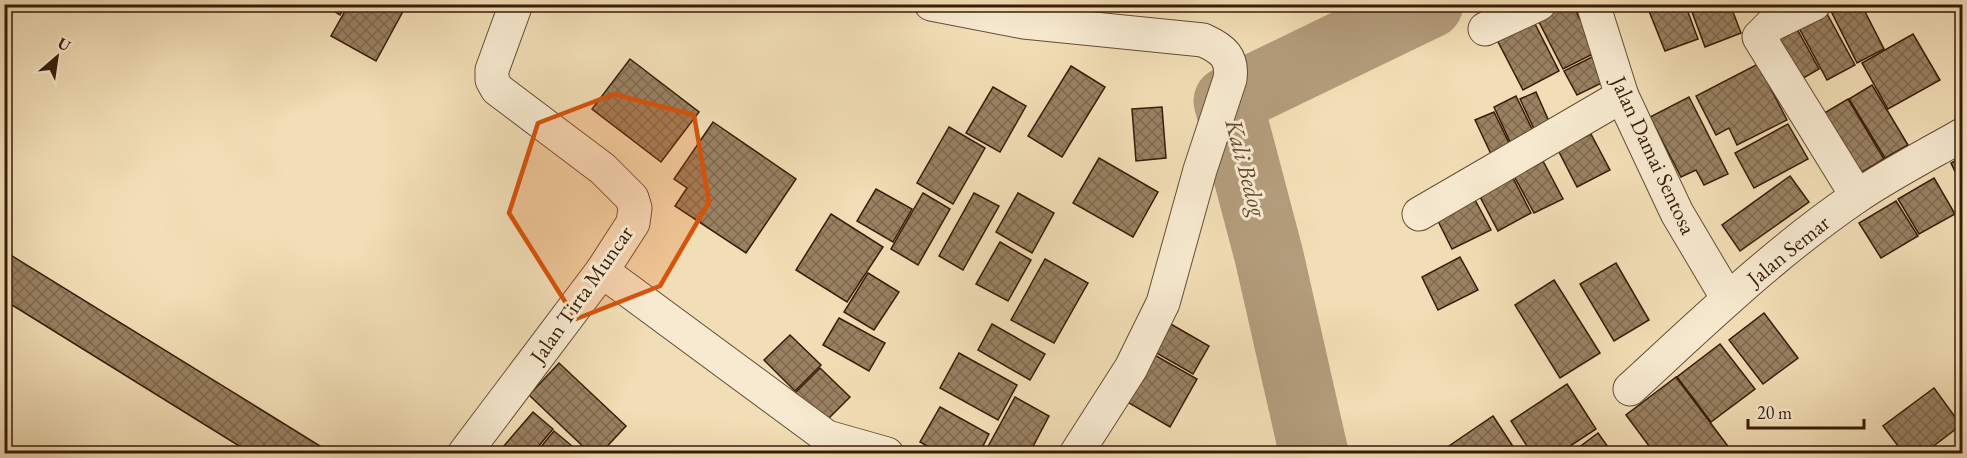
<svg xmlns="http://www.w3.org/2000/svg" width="1967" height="458" font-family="'EB Garamond',serif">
  <defs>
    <pattern id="building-cross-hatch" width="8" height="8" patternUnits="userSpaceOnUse" patternTransform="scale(1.5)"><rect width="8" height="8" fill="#998162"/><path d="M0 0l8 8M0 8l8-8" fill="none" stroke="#7e694f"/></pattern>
  </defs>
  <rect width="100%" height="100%" fill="#f2deb6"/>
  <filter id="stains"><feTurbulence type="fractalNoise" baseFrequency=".00333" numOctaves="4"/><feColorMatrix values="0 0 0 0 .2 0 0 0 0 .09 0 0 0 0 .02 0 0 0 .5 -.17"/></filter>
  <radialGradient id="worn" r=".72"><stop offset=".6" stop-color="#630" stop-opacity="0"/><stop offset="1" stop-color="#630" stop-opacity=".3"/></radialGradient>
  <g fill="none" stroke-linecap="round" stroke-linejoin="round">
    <path stroke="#b39c7b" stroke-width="69" d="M1314,454L1269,256L1228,101L1429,4"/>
  </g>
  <g fill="url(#building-cross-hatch)" stroke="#381c08" stroke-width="1.5">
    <path d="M323,4H346L340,15Z"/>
    <path d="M349,4H407L376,61L331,36Z"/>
    <path d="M1563,4H1572L1597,52L1563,69L1537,18Z"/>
    <path d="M1650,4H1685L1698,39L1665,51L1647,6Z"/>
    <path d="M1689,4H1730L1741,33L1705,47Z"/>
    <path d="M1839,4H1861L1884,49L1857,63L1830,9Z"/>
    <path d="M1826,12L1855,65L1827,80L1798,26Z"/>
    <path d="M1532,18L1559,71L1523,90L1495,36Z"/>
    <path d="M1796,27L1819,69L1793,84L1770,42Z"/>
    <path d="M1913,34L1940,80L1888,109L1862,63Z"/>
    <path d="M1598,54L1610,79L1577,95L1564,71Z"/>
    <path d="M630,59L699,112L661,162L592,109Z"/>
    <path d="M1758,64L1787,120L1737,145L1729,128L1716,135L1696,96Z"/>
    <path d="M1071,66L1105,87L1062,157L1028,136Z"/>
    <path d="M1872,85L1908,145L1885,158L1849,99Z"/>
    <path d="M993,87L1026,106L1000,152L966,133Z"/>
    <path d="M1536,92L1551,126L1536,133L1520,99Z"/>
    <path d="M1516,96L1535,135L1512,146L1494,107Z"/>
    <path d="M1689,97L1728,174L1704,185L1696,170L1681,177L1650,117Z"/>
    <path d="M1848,99L1884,159L1852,178L1816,118Z"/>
    <path d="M1162,107L1166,158L1136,161L1132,109Z"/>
    <path d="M1494,112L1510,145L1491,154L1475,120Z"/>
    <path d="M713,122L796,179L746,253L675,206L687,188L674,179Z"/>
    <path d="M1788,124L1808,159L1754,188L1735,153Z"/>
    <path d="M949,127L985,148L953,204L917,183Z"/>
    <path d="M1591,134L1610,170L1577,187L1558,150Z"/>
    <path d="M1962,157V186L1951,163Z"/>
    <path d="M1099,158L1158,192L1133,237L1073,203Z"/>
    <path d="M1543,161L1563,199L1534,213L1514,176Z"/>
    <path d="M1512,176L1531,213L1498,231L1478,193Z"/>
    <path d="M1790,176L1809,202L1740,251L1722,225Z"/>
    <path d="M1934,178L1955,214L1919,234L1898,199Z"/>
    <path d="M876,189L912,209L893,242L857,221Z"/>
    <path d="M923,193L950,209L918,265L891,249Z"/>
    <path d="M974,193L999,206L963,270L939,256Z"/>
    <path d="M1018,193L1054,213L1032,253L996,232Z"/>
    <path d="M1474,198L1491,230L1452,249L1436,217Z"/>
    <path d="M1896,201L1918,236L1881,258L1859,223Z"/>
    <path d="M831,214L883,247L847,302L796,270Z"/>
    <path d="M1000,242L1031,260L1008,301L976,284Z"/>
    <path d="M4,251L333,454H252L4,300Z"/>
    <path d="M1460,257L1478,290L1438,310L1422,277Z"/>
    <path d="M1045,259L1088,283L1054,343L1011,320Z"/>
    <path d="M1616,263L1649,320L1614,341L1580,284Z"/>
    <path d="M868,273L899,292L874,330L844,312Z"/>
    <path d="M1554,280L1600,353L1560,378L1515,305Z"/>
    <path d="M1764,313L1798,358L1763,384L1729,340Z"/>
    <path d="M839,318L885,343L869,371L823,345Z"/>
    <path d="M1169,323L1209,346L1193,374L1153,351Z"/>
    <path d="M992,324L1045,354L1030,380L978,350Z"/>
    <path d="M790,335L821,365L795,391L764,360Z"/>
    <path d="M1720,344L1755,389L1711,422L1677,377Z"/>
    <path d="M959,353L1017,385L998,420L940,388Z"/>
    <path d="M1151,353L1197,379L1170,427L1124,400Z"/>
    <path d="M559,363L626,426L600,454H591L529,395Z"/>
    <path d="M820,368L850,397L825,422L795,393Z"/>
    <path d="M1676,377L1733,453L1732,454H1655L1626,415Z"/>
    <path d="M1567,384L1596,429L1558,454H1532L1511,421Z"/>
    <path d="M1934,388L1961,425L1923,454H1904L1883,426Z"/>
    <path d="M1015,397L1049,416L1029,454H984Z"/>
    <path d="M940,407L989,434L979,454H941L920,442Z"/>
    <path d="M533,412L553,429L532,454H497Z"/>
    <path d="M1493,416L1518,454H1442L1440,452Z"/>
    <path d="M554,431L572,446L566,454H535Z"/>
    <path d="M1598,433L1613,454H1570Z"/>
  </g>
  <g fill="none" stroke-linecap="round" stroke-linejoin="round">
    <g stroke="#664c34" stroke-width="35">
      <g id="minor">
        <path d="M931,4L1024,22L1203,40C1223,49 1233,57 1230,79L1200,170L1163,303L1131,368L1076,454"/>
        <path d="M1593,4L1622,96L1677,213L1728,299"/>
        <path d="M1814,4L1771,25L1759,37L1857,196"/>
        <path d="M1485,29L1539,4"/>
        <path d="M1419,214L1622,96"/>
        <path d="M602,271L827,437L887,454"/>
        <path d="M1630,389C1703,322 1774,253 1856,197C1890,174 1927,155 1962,135"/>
        <path d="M464,454L602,271L633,223L635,208L632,198L603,169L497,89L492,80V70L516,4"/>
      </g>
    </g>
    <use href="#minor" stroke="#f7ead0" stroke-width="33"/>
  </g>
  <path fill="#d6530c" fill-opacity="0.2" stroke="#d6530c" stroke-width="4.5" stroke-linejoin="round" d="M614,94L694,115L709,202L660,286L576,319L509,213L538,123Z"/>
  <g text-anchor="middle" stroke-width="6" stroke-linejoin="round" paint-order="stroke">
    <g font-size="22" fill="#381c08" stroke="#f7ead0">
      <text transform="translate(1654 155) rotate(65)" y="8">Jalan Damai Sentosa</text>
      <text transform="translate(1788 250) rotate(-39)" y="8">Jalan Semar</text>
      <text transform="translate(581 294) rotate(-55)" y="8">Jalan Tirta Muncar</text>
    </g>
    <g font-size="24" font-style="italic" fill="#634930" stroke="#f7ead0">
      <text transform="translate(1246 168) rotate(75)" y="8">Kali Bedog</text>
    </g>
  </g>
  <rect width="1967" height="458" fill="none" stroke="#f2deb6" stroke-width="24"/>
  <rect x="6" y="6" width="1955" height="446" fill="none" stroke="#381c08" stroke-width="3"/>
  <rect x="12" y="12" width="1943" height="434" fill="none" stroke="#381c08" stroke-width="1.5"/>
  <g transform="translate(57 57) rotate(29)" stroke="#f7ead0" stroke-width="4.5" paint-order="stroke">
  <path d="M0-4.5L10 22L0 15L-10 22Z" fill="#381c08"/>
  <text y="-9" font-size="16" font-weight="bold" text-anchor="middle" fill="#381c08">U</text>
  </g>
  <path d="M1748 419v9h116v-9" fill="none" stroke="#381c08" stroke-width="3"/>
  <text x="1757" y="419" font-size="18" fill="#381c08" stroke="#f7ead0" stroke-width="4.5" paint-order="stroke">20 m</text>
  <rect width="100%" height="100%" filter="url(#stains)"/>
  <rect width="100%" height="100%" fill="url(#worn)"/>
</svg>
